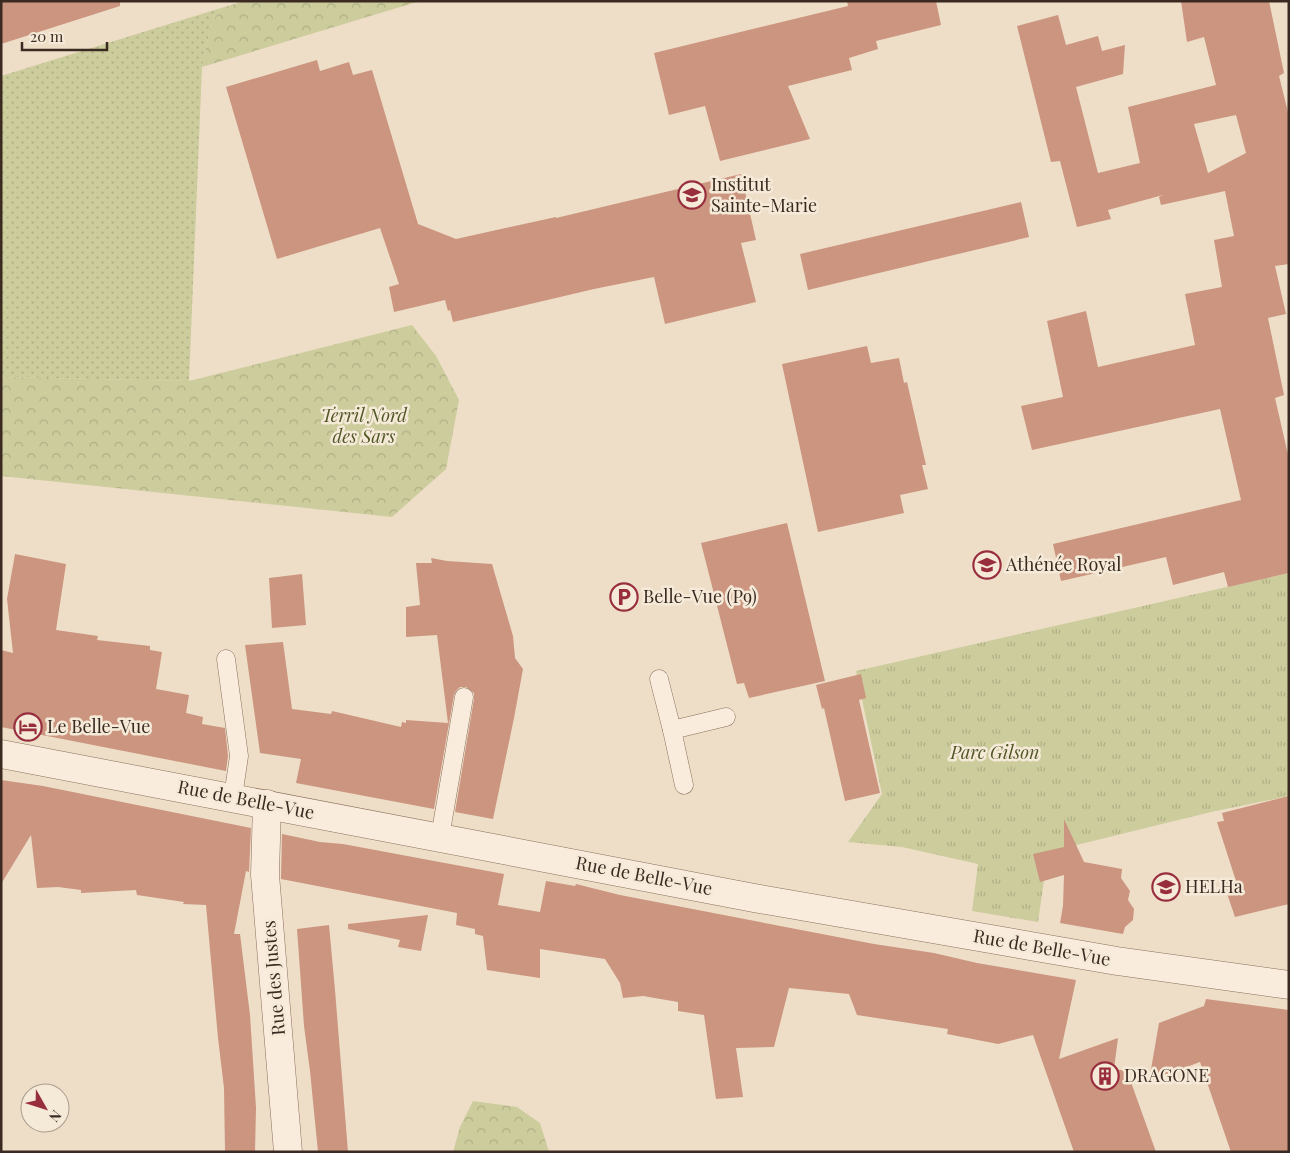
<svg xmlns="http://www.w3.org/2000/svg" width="1290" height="1153" font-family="'Playfair Display',serif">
  <defs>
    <pattern id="grass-dots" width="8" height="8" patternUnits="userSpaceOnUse" patternTransform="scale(1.25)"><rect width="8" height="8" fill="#cccc9c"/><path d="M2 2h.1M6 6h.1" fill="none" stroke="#b0af86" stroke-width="1.8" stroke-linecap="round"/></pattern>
    <pattern id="forest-crowns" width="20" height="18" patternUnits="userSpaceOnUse" patternTransform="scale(1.25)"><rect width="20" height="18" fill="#cccc9c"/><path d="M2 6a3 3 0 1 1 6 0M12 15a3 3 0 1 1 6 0" fill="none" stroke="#b0af86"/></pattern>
    <pattern id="park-tufts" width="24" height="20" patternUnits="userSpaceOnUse" patternTransform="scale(1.25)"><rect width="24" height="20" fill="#cccc9c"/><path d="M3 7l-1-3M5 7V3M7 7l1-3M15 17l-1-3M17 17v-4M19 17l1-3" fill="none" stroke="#b0af86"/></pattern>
  </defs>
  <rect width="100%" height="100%" fill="#eedec8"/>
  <path fill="url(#grass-dots)" d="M221,8L211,24L202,67L189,381L1,377V76Z"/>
  <g fill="url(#forest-crowns)">
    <path d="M245,1H420L202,67L211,24L221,8Z"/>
    <path d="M412,325L436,356L459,400L446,469L392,517L1,476V377L189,381Z"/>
    <path d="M473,1101L517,1107L540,1123L549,1152H453L460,1127Z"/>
  </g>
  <path fill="url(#park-tufts)" d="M1289,573V796L1211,812L1048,852L1038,922L972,911L978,864L902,847L848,842L882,794L856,671Z"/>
  <g fill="#cb957f" fill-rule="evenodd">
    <path d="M1,1H120V6L1,44Z"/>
    <path d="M847,1H936L941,25L876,41L878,49L849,58L852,70L788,86L810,139L720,161L705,106L669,115L654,53L848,6Z"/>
    <path d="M1181,1H1269L1284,73L1279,76L1289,116V264L1275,266L1286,314L1268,318L1284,395L1275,398L1289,459V573L1228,587L1224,572L1173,585L1166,557L1061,581L1053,544L1241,500L1220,409L1032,450L1021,406L1063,397L1047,321L1086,311L1098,367L1195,345L1185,294L1222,287L1214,240L1234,236L1225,191L1161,205L1159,197L1163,195L1108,210L1111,219L1077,227L1060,161L1051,162L1017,26L1058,15L1066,45L1098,36L1102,51L1125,45L1123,74L1076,87L1098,173L1140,163L1128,107L1216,85L1204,37L1187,42ZM1236,115L1246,153L1208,173L1194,124Z"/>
    <path d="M317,60L320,71L349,62L353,75L372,70L418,224L456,239L556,217V218L741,174L756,240L741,243L756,302L665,324L654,277L594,289L453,322L450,310L448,311L445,300L394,312L389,287L399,284L380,228L277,259L226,87Z"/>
    <path d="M1021,202L1029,237L808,290L800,254Z"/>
    <path d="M867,346L871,363L899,358L904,383L907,382L926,465H922L928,489L900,495L904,513L818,532L782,364Z"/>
    <path d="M787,523L825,681L749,698L744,683L737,684L701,543Z"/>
    <path d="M15,554L66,564L56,630L98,636L97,640L150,646V650L162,652L156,689L189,695L186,713L203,717L202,724L225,728L228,756L226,771L1,727V650L13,653L7,599Z"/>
    <path d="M431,558L447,561L492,564L513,636L515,658L523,669L514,718L493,819L455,812L474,699V693L466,687H460L456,691L454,695L434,809L296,783L301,759L260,753L245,645L283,642L292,709L331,714L332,711L401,727L402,722L406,723V720L448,723L437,635L406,637V607L420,605L416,563H432Z"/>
    <path d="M302,574L306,625L272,628L269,578Z"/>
    <path d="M861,674L866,698L859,700L880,793L845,801L824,708L822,709L816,685Z"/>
    <path d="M1,780L43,786L251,828L249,872L246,871L234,934H240L250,1015L256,1108L255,1152H225L224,1088L218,1038L206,905L183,904L184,902L137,895L136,890L81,893V890L58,887L37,888L31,835L1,884Z"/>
    <path d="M1289,796V904L1235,917L1223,882L1235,878L1217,822L1224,821L1222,813Z"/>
    <path d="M1064,819L1084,862L1122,869L1121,878L1130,891L1128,900L1134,909L1133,920L1125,927L1123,934L1060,923L1063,906L1064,875L1040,882L1033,854L1064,847Z"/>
    <path d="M282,834L320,842L343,844L504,874L498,905L540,912L546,881L575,886L576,884L620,895L874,944L934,953L977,963L1076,980L1059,1059L1118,1038L1114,1069L1127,1071L1156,1152H1074L1033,1035L998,1044L947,1034L948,1029L857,1015L849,994L789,988L774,1047L736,1048L743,1097L716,1099L704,1015L678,1011V1002L643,996L623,998L620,983L605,959L540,949V978L487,970L483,936L475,934V929L456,925L457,913L281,879Z"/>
    <path d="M428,915L421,951L398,947L400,940L348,929V924Z"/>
    <path d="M329,925L335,990L348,1152H318L310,1071L304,1026L297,929Z"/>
    <path d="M1206,999L1289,1010V1152H1231L1200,1062L1149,1081L1159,1023L1204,1006Z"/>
  </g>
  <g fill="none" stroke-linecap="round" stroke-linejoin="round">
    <g stroke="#8a6f5d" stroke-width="19">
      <g id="service">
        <path d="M226,659L239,756L233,797"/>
        <path d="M659,679L672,730"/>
        <path d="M684,785L672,730L726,717"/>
        <path d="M440,837L464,697"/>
      </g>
    </g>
    <g stroke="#8a6f5d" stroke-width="29">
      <path id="minor" d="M267,804L265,875L288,1152"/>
    </g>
    <g stroke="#8a6f5d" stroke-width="29">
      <path id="tertiary" d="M1,754L754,898L1117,961L1289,985"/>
    </g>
    <use href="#service" stroke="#f9ecdc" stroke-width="18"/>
    <use href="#minor" stroke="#f9ecdc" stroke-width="28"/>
    <use href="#tertiary" stroke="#f9ecdc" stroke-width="28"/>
  </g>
  <defs>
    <g id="school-ring" transform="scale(1.4375)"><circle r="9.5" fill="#f5e9d8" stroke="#982e3d" stroke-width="1.5"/><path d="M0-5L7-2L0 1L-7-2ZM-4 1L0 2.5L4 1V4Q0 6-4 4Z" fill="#982e3d"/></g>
    <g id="parking-ring" transform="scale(1.4375)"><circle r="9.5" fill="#f5e9d8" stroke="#982e3d" stroke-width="1.5"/><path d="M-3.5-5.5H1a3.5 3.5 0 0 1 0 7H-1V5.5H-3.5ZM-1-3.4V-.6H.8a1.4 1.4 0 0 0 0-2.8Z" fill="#982e3d"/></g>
    <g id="hotel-ring" transform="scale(1.4375)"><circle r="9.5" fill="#f5e9d8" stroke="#982e3d" stroke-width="1.5"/><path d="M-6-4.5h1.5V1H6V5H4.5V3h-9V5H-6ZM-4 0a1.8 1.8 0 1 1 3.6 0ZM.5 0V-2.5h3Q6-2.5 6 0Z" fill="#982e3d"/></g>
    <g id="university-ring" transform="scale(1.4375)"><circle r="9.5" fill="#f5e9d8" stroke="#982e3d" stroke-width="1.5"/><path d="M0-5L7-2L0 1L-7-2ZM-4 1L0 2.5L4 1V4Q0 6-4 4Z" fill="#982e3d"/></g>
    <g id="building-ring" transform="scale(1.4375)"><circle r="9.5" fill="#f5e9d8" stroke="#982e3d" stroke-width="1.5"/><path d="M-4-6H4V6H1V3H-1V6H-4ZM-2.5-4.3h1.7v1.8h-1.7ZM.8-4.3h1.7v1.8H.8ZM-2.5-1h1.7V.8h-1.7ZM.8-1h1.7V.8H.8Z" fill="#982e3d"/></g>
  </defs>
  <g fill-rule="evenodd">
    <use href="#school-ring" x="692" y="195"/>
    <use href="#school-ring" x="987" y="565"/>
    <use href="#parking-ring" x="624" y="597"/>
    <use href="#hotel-ring" x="28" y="727"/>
    <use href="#university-ring" x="1166" y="887"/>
    <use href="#building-ring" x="1105" y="1076"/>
  </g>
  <g text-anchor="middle" stroke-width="5" stroke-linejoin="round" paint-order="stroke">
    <g font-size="18" fill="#3b2a21" stroke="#f5e9d8" text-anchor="start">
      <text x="711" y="191">Institut<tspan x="711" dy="21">Sainte-Marie</tspan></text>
      <text x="1006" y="571">Athénée Royal</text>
      <text x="643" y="603">Belle-Vue (P9)</text>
      <text x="47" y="733">Le Belle-Vue</text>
      <text x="1185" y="893">HELHa</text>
      <text x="1124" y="1082">DRAGONE</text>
    </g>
    <g font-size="18" font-style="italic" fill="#515727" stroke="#f5e9d8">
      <text x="364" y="422">Terril Nord<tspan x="364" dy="21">des Sars</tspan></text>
      <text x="995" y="759">Parc Gilson</text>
    </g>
    <g font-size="18" fill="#3b2a21" stroke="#f5e9d8">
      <text transform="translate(246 800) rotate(11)" y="6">Rue de Belle-Vue</text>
      <text transform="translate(644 876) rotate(11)" y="6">Rue de Belle-Vue</text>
      <text transform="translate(1042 948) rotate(10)" y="6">Rue de Belle-Vue</text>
      <text transform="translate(274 978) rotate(-95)" y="6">Rue des Justes</text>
    </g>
  </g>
  <rect width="1290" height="1153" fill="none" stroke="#3b2a21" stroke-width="5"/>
  <g transform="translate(45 1108) rotate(129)"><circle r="24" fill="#f5e9d8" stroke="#ab9d8f"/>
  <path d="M0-4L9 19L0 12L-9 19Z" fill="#982e3d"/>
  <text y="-8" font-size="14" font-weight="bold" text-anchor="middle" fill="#3b2a21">N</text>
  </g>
  <path d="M22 42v8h85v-8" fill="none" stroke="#3b2a21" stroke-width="2.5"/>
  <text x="30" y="42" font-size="15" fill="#3b2a21" stroke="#f5e9d8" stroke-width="4" paint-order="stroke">20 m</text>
</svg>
